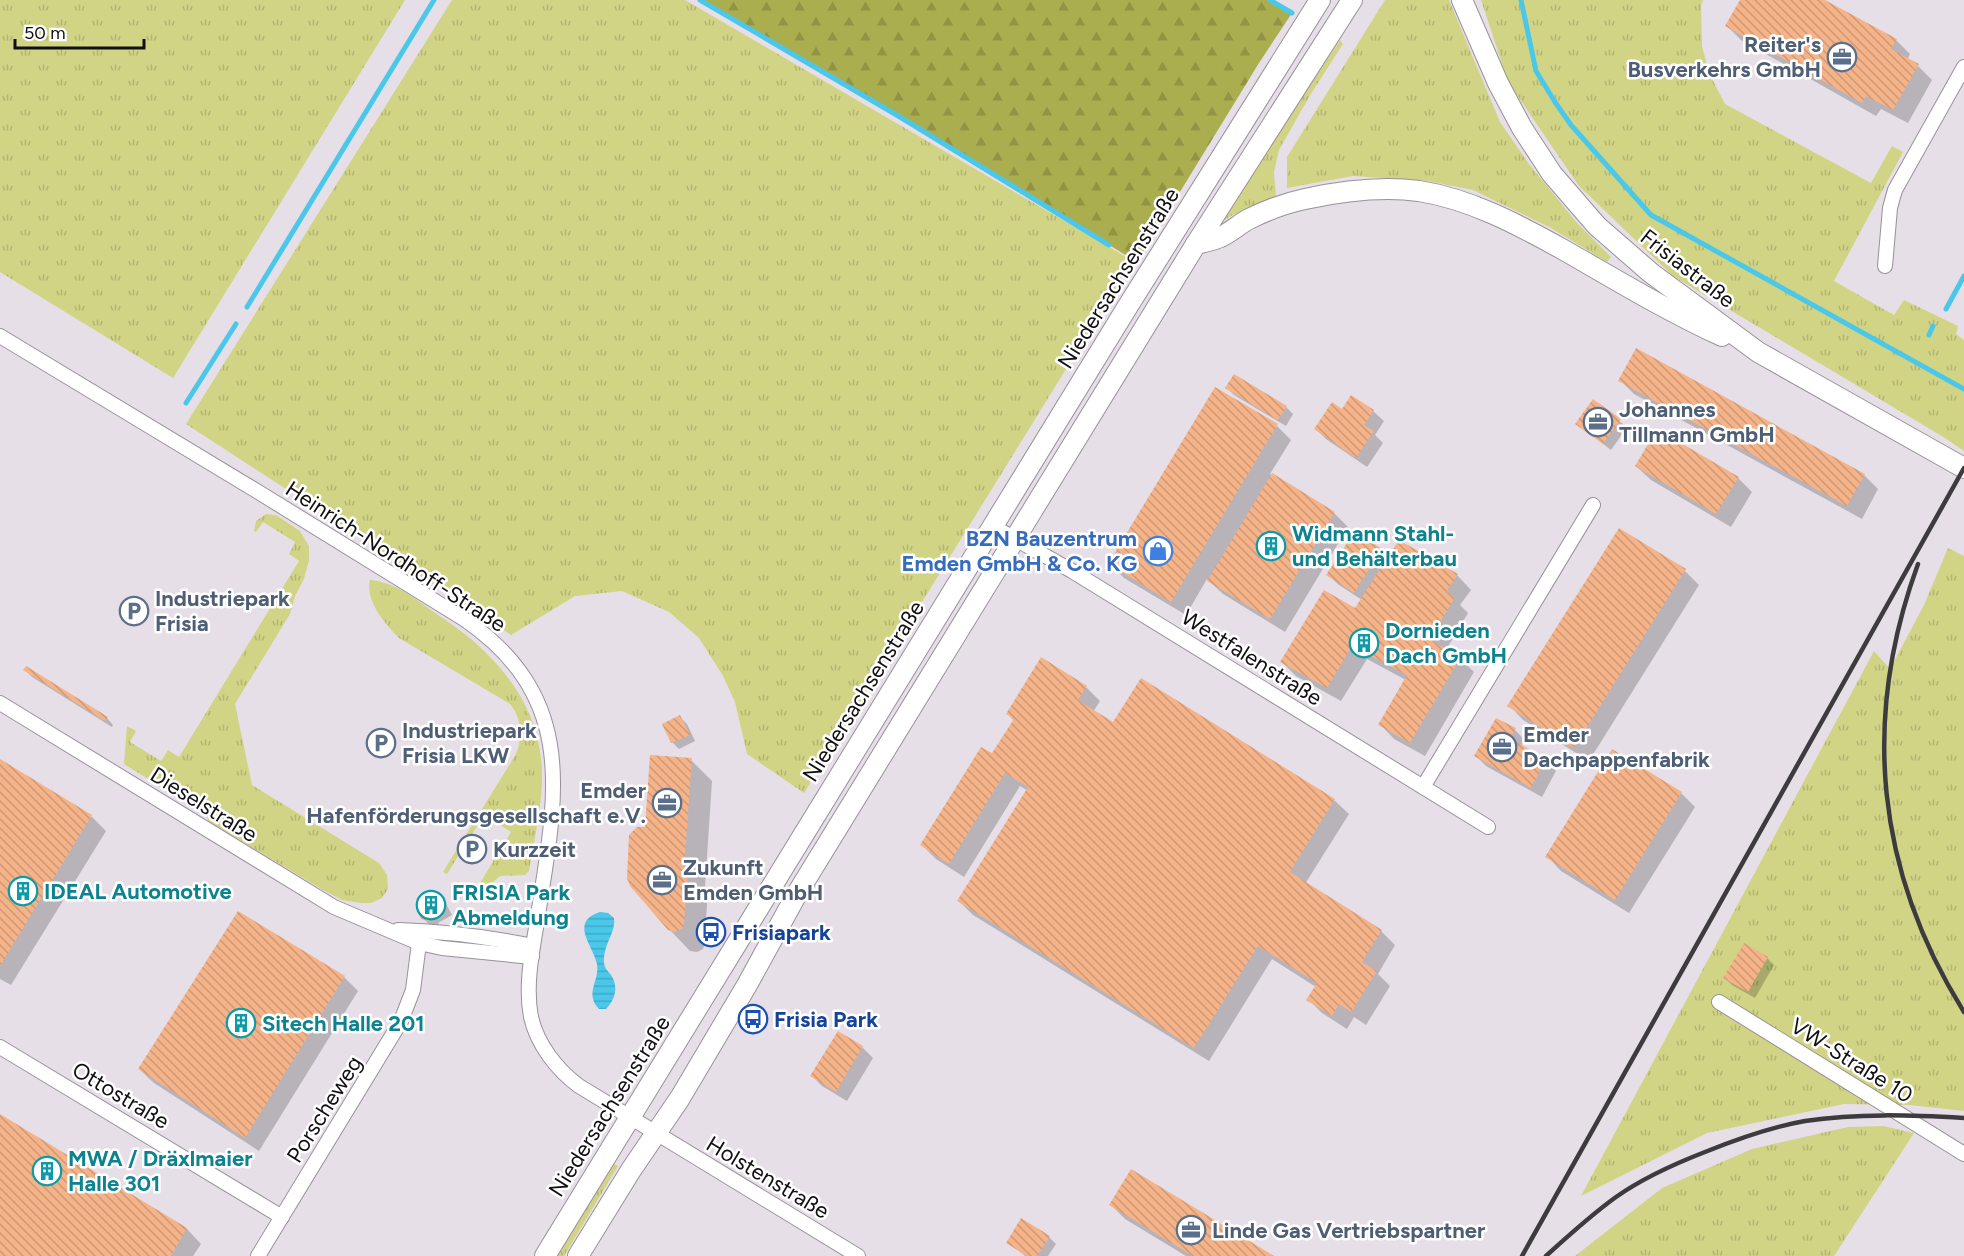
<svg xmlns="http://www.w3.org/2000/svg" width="1964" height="1256" font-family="Figtree,sans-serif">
  <defs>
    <pattern id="grass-tufts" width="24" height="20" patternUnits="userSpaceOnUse" patternTransform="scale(1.5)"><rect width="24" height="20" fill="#d1d485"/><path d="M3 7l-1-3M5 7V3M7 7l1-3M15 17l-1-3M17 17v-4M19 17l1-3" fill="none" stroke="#b2b572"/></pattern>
    <pattern id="forest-firs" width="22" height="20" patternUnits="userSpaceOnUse" patternTransform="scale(1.5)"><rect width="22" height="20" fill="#abae4f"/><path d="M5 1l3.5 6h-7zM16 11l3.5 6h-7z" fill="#929444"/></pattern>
    <pattern id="water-rules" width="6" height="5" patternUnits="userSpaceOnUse" patternTransform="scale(1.5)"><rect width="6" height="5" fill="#4bc7ea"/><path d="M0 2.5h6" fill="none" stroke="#40aac8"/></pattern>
    <pattern id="building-back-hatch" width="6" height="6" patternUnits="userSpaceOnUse" patternTransform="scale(1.5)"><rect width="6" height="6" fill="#f4b389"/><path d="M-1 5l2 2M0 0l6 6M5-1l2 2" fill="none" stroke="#d09975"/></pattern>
  </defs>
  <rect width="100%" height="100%" fill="#e6dfe8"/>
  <g fill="url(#grass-tufts)">
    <path d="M0,0H405L173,378L0,272Z"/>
    <path d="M452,0H685L1128,258L1125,264L1129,267L804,793L747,754L735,702L723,676L699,638L669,612L622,591L575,596L511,635L186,424Z"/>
    <path d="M1385,0H1449L1500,122L1529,164L1577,223L1611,257L1607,262L1551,228L1473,190L1428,181L1353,176L1287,188V157Z"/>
    <path d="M1481,0H1703L1701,6L1702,46L1709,73L1725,104L1871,183L1892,146L1903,152L1834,281L1894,315L1904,300L1958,326L1956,334L1964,340V451L1945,438L1673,276L1579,186L1508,82Z"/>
    <path d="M1340,40L1343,44L1309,97L1279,150L1274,172L1276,197L1231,216L1216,226Z"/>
    <path d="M266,514L276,515L300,531L309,546V560L304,579L295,596L290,614L235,704L252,785L379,863L387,875L388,889L382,898L371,903H361L342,900L323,890L208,821L207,815L124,764L127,726L136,731L130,742L161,761L168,750L179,757L299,561L289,554L295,542L263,522L256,532L254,531L256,521Z"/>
    <path d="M1948,548L1964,556V1111L1909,1105L1844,1104L1707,1133L1581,1196L1874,651L1890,669L1924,605Z"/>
    <path d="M370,580C396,582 418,601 438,615C497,653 544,707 542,781C541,811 534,841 529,871L525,875L500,876L480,893L472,896L511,832L484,815L447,874L443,872L516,754C523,736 522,719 510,704L399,638C385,624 365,601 370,580Z"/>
    <path d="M1883,1126L1914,1133L1834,1256H1575L1662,1188L1752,1149L1848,1127Z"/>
    <path d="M612,1162L618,1166L564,1256H554Z"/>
  </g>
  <path fill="url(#forest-firs)" d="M701,0H1270L1292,13L1259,63L1137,262L900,117Z"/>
  <path fill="url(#water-rules)" d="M600,912L608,913L614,918C616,933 603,944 604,963C605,969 608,971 611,975C619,987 615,1000 606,1009H599C584,993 600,981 597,964C593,945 569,922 600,912Z"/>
  <g fill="#0003">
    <path d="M1742,0H1822L1896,40L1910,54L1907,60L1918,66L1932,80L1908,123L1881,109L1876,116L1741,40L1727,26Z"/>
    <path d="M1620,380L1864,475L1878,489L1862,519L1634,394Z"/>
    <path d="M1227,388L1286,407L1293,414L1286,426L1234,395Z"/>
    <path d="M1352,397L1373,411L1384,421L1375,435L1383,443L1367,467L1326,439L1316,429L1343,411Z"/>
    <path d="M1593,401L1627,427L1611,450L1577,424Z"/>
    <path d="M1277,426L1291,440L1270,474L1334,513L1348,527L1285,632L1223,594L1207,579L1186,615L1124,578L1110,564Z"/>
    <path d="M1636,466L1738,478L1752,492L1731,527L1651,480Z"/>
    <path d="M1620,530L1685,571L1699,585L1589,761L1523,720L1509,705Z"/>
    <path d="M1355,533L1381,550L1389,558L1457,575L1471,590L1460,605L1468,613L1446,650L1460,658L1474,672L1425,756L1394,739L1380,724L1406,680L1367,659L1341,701L1296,676L1282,662L1356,610L1362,600L1339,585L1328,575Z"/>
    <path d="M25,670L107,718L113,725L112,727L32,677Z"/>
    <path d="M1086,687L1100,701L1093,712L1114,724L1334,800L1349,814L1305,884L1381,931L1395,945L1378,974L1390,986L1366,1025L1354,1017L1347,1029L1322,1013L1308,999L1316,987L1272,959L1209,1061L973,915L959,901L1028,791L1020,786L964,877L936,859L922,845L993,755L1014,721L1008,714Z"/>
    <path d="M680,717L687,724L695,741L679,749L672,742Z"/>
    <path d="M1515,730L1525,740L1521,746L1545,760L1556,771L1542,797L1486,766L1476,756Z"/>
    <path d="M0,760L92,817L106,831L11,985L0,979Z"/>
    <path d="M691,760L712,781L705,887L708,891L704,946L703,949L697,952L690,951L669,929L646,828Z"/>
    <path d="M1681,793L1695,807L1629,913L1561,871L1547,856Z"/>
    <path d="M438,895L445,902L452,915L438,923L440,926L437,927L430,925L423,918L425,902Z"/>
    <path d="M1767,958L1774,965L1755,998L1732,985L1725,978Z"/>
    <path d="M344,977L358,991L259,1151L154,1083L139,1069Z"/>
    <path d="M838,1033L862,1047L873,1058L847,1101L822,1086L812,1076Z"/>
    <path d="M0,1116L187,1229L201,1244L193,1256H0Z"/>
    <path d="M1111,1205L1271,1256H1186L1125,1219Z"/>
    <path d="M1049,1237L1056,1244L1048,1256H1025L1008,1242Z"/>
  </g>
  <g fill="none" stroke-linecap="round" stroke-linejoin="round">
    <g stroke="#4bc7ea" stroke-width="5">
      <path d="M700,0L900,117L1109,245"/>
      <path d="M1270,0L1292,13"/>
      <path d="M1521,0L1536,71L1555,102L1571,125L1651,215L1964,389"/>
      <path d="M247,307L434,0"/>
      <path d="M1946,309L1964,276"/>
      <path d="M1929,335L1933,326"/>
      <path d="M186,403L236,324"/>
    </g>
  </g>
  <g fill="url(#building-back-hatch)">
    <path d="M1740,0H1825L1897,39L1891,49L1919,64L1893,110L1866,96L1862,103L1725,26Z"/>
    <path d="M1636,348L1865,474L1847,506L1618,381Z"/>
    <path d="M1234,374L1287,406L1278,420L1225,388Z"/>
    <path d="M1215,387L1278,424L1171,602L1108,564Z"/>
    <path d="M1351,395L1374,410L1364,425L1374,431L1356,458L1314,429L1332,402L1342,409Z"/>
    <path d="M1593,399L1621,419L1603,444L1575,424Z"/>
    <path d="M1657,429L1739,477L1716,514L1635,466Z"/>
    <path d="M1272,473L1335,512L1270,619L1207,581Z"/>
    <path d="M1619,528L1686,569L1574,748L1507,706Z"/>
    <path d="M1355,531L1382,549L1354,593L1326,575Z"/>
    <path d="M1399,540L1458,574L1446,592L1455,597L1430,640L1461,657L1410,743L1378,725L1407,675L1352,646L1327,688L1280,662L1324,590L1355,608Z"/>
    <path d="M1041,657L1087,686L1078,700L1113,722L1141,678L1335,799L1290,872L1382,930L1362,962L1377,971L1351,1012L1339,1004L1332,1016L1306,1000L1317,983L1258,946L1194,1048L957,901L1028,787L1005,773L949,864L920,845L981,747L992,753L1014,719L1006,714Z"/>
    <path d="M26,666L108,717L105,721L23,670Z"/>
    <path d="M680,715L690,735L671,743L662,724Z"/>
    <path d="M1496,718L1516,728L1510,738L1546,759L1531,788L1474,756Z"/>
    <path d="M1612,749L1682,792L1615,900L1545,857Z"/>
    <path d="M650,755L692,758L684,868L688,869L684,925L683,928L675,932L668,930L630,886L627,878L629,835L637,827H645Z"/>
    <path d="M0,759L92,815L0,966Z"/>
    <path d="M439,893L447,908L433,916L434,918L429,921L421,919L416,908L418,901L423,898L424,901Z"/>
    <path d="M238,911L345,976L245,1138L138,1069Z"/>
    <path d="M1744,943L1768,957L1748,992L1723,978Z"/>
    <path d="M838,1031L863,1046L836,1092L810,1076Z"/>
    <path d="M0,1114L187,1228L171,1256H0Z"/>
    <path d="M1131,1169L1274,1256H1193L1109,1205Z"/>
    <path d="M1021,1218L1050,1236L1037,1256H1027L1006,1243Z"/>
  </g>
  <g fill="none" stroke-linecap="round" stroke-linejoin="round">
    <g stroke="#989199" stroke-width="16">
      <g id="street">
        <path d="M1885,266L1890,208L1895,190L1964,67"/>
        <path d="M0,336L260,493L464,619C582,700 555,801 537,922C532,952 525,986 531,1017C537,1044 557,1070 579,1086L858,1256"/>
        <path d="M994,527L1072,571L1488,827"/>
        <path d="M0,703L334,907L419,943L442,948L532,957"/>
        <path d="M1423,787L1593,505"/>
        <path d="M398,930C444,931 488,937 533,946"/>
        <path d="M1719,1002L1964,1154"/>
        <path d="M0,1047L282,1217"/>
        <path d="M258,1256L401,1021L413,990L419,943"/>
      </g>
    </g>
    <g stroke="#989199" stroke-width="22">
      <g id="secondary">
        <path d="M1462,0L1498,83L1522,128L1552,174L1597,226L1651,273L1758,352L1964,468"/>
        <path d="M1196,244C1204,242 1211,241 1218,238C1229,234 1239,224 1249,219C1267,210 1286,203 1305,199C1342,191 1381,186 1419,191C1470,199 1517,224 1562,249C1615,279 1667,311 1722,336"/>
        <path d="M545,1256L1128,306L1320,0"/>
        <path d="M578,1256L631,1170L680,1098L747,985L798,892L1196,244L1352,0"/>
      </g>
    </g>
    <use href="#street" stroke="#fff" stroke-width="14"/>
    <use href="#secondary" stroke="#fff" stroke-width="20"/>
    <g stroke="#3e3b3f" stroke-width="4.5">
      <path d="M1918,564C1861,720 1876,871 1964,1012"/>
      <path d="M1522,1256L1964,468"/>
      <path d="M1546,1256C1569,1235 1591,1215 1616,1197C1643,1178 1674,1164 1705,1152C1737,1139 1771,1127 1805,1121C1857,1113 1912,1115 1964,1118"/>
    </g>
  </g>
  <defs>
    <g id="office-ring" transform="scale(1.5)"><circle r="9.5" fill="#fff" stroke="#5c6f8a" stroke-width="1.5"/><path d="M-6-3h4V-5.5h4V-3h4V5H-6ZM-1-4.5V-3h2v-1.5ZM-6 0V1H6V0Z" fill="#5c6f8a"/></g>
    <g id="building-ring" transform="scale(1.5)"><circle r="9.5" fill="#fff" stroke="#0f9aa8" stroke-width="1.5"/><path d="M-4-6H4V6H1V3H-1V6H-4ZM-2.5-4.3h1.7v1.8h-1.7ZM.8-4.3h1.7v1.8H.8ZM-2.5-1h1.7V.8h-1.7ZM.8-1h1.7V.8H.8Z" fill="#0f9aa8"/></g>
    <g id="shop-ring" transform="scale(1.5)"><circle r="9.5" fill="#fff" stroke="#3f7fe0" stroke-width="1.5"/><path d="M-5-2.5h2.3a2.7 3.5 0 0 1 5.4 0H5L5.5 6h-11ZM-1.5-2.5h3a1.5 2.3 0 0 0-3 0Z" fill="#3f7fe0"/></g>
    <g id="parking-ring" transform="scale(1.5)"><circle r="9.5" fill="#fff" stroke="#5c6f8a" stroke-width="1.5"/><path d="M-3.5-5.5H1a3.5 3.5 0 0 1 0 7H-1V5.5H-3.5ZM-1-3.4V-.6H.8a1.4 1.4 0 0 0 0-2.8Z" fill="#5c6f8a"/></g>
    <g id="bus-ring" transform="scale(1.5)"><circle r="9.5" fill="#fff" stroke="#1a4fb4" stroke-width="1.5"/><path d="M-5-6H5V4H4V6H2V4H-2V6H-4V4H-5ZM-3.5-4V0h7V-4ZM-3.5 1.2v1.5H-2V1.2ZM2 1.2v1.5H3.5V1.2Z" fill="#1a4fb4"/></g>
  </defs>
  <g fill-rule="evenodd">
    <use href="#office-ring" x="1842" y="57"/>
    <use href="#office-ring" x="1598" y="422"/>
    <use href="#building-ring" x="1271" y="546"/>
    <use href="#shop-ring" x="1158" y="551"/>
    <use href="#parking-ring" x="134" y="611"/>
    <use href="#building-ring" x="1364" y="643"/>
    <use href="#parking-ring" x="381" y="743"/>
    <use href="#office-ring" x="1502" y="747"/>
    <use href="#office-ring" x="667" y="803"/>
    <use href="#parking-ring" x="472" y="849"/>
    <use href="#office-ring" x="662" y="880"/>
    <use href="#building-ring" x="23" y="891"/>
    <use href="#building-ring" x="431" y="905"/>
    <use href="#bus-ring" x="711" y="932"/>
    <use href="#bus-ring" x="753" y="1019"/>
    <use href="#building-ring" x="241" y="1023"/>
    <use href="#building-ring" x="47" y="1171"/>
    <use href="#office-ring" x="1191" y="1230"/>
  </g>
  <g text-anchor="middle" stroke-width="5" stroke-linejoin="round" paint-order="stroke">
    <g font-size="22" font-weight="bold" fill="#4e5e75" stroke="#fff" text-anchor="start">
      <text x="1821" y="52" text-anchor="end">Reiter's<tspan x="1821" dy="25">Busverkehrs GmbH</tspan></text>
      <text x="1619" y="417">Johannes<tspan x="1619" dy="25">Tillmann GmbH</tspan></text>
      <text x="155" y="606">Industriepark<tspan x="155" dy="25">Frisia</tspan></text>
      <text x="402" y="738">Industriepark<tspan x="402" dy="25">Frisia LKW</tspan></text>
      <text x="1523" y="742">Emder<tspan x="1523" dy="25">Dachpappenfabrik</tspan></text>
      <text x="646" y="798" text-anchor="end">Emder<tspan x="646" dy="25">Hafenförderungsgesellschaft e.V.</tspan></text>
      <text x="493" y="857">Kurzzeit</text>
      <text x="683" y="875">Zukunft<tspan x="683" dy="25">Emden GmbH</tspan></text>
      <text x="1212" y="1238">Linde Gas Vertriebspartner</text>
    </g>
    <g font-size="22" fill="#110f12" stroke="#fff">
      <text transform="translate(1688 268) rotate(38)" y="8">Frisiastraße</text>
      <text transform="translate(1118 278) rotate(-58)" y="8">Niedersachsenstraße</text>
      <text transform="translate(396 556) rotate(33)" y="8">Heinrich-Nordhoff-Straße</text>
      <text transform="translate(1252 657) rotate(32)" y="8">Westfalenstraße</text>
      <text transform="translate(863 691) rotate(-58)" y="8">Niedersachsenstraße</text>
      <text transform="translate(204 804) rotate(32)" y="8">Dieselstraße</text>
      <text transform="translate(1852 1060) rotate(32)" y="8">VW-Straße 10</text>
      <text transform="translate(121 1095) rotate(31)" y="8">Ottostraße</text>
      <text transform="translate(609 1106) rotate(-58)" y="8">Niedersachsenstraße</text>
      <text transform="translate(324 1109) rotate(-58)" y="8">Porscheweg</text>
      <text transform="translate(768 1177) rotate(31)" y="8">Holstenstraße</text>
    </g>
    <g font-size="22" font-weight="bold" fill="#0d838f" stroke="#fff" text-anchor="start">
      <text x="1292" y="541">Widmann Stahl-<tspan x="1292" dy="25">und Behälterbau</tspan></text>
      <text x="1385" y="638">Dornieden<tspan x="1385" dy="25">Dach GmbH</tspan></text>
      <text x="44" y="899">IDEAL Automotive</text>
      <text x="452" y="900">FRISIA Park<tspan x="452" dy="25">Abmeldung</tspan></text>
      <text x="262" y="1031">Sitech Halle 201</text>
      <text x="68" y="1166">MWA / Dräxlmaier<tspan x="68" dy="25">Halle 301</tspan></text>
    </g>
    <g font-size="22" font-weight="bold" fill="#366cbe" stroke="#fff" text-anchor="end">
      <text x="1137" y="546">BZN Bauzentrum<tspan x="1137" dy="25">Emden GmbH &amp; Co. KG</tspan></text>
    </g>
    <g font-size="22" font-weight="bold" fill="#164399" stroke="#fff" text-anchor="start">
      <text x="732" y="940">Frisiapark</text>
      <text x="774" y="1027">Frisia Park</text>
    </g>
  </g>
  <path d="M15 39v9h129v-9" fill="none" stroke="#110f12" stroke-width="3"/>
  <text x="24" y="39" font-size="18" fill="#110f12" stroke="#ffffff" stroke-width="4.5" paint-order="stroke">50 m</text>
</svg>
